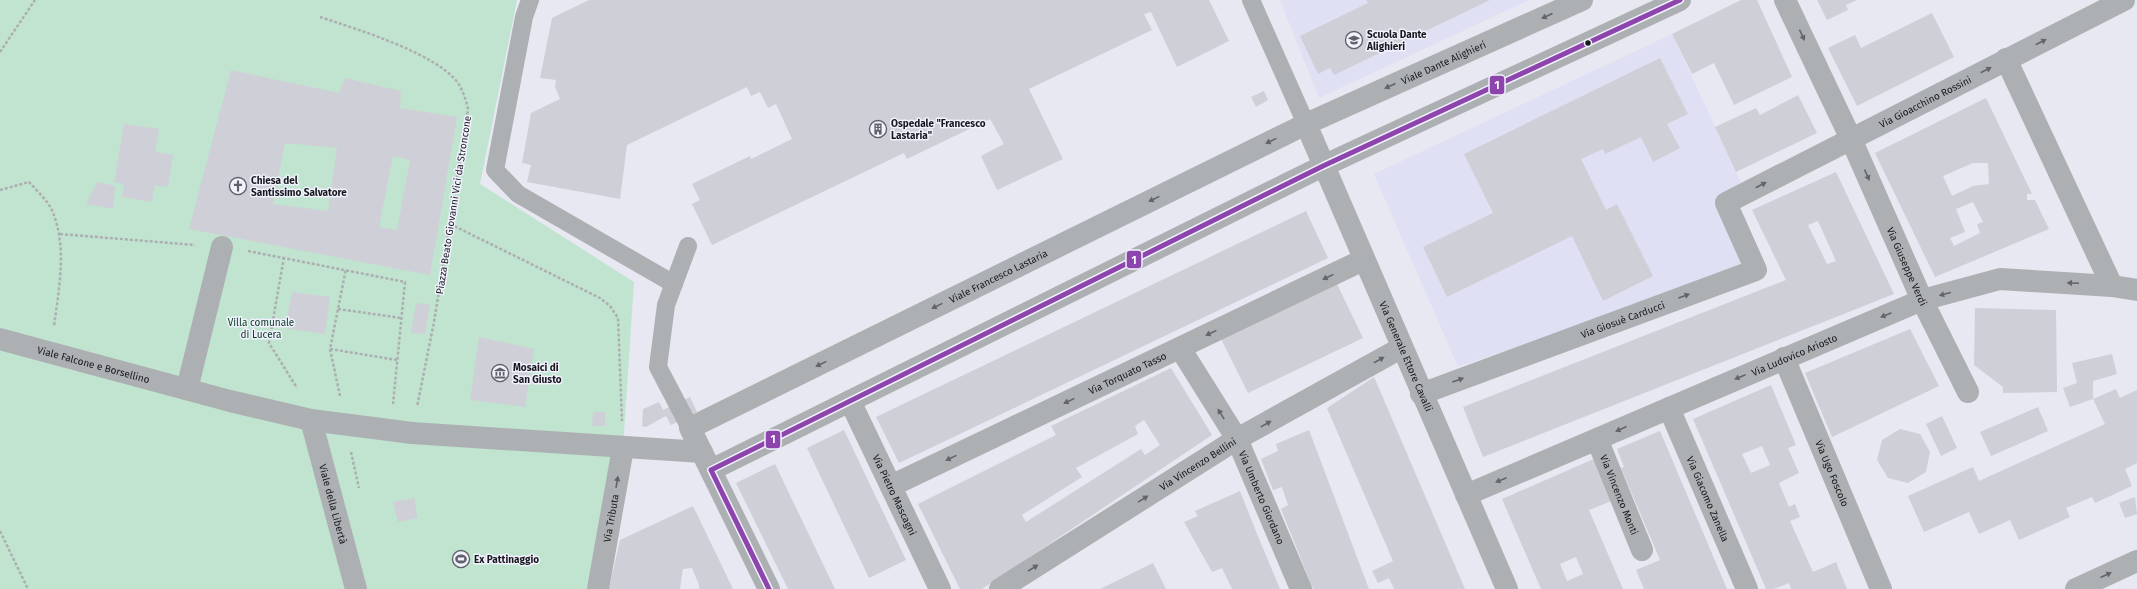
<svg xmlns="http://www.w3.org/2000/svg" width="2137" height="589" font-family="'Fira Sans',sans-serif">
  <rect width="100%" height="100%" fill="#e7e8f2"/>
  <g fill="#dfe0f3">
    <path d="M1280,0H1529L1319,98Z"/>
    <path d="M1672,34L1744,189L1722,201L1749,268L1458,367L1374,174Z"/>
  </g>
  <path fill="#c1e4d0" d="M0,0H517L480,184L634,282L623,448L598,589H0Z"/>
  <g fill="#cecfd7" fill-rule="evenodd">
    <path d="M589,0H1209L1229,41L1177,67L1151,12L1144,14L1152,30L1029,89L1063,159L997,190L981,156L1004,144L990,119L907,159L904,153L712,245L692,204L700,200L692,184L750,156L751,159L792,139L776,104L768,108L760,92L751,96L747,87L627,145L620,199L527,182L531,165L522,163L531,113L560,99L555,87L556,80L540,78L552,18Z"/>
    <path d="M1366,0H1490L1334,75L1330,68L1318,74L1300,36L1368,3Z"/>
    <path d="M1741,0H1757L1792,77L1734,105L1714,63L1692,74L1672,34Z"/>
    <path d="M1817,0H1857L1846,5L1848,10L1827,20Z"/>
    <path d="M1932,13L1954,57L1857,106L1828,48L1855,35L1861,48Z"/>
    <path d="M1660,58L1688,114L1667,124L1680,148L1653,162L1641,137L1605,154L1603,149L1581,159L1606,210L1617,204L1653,276L1603,301L1572,236L1447,297L1423,247L1493,213L1464,154Z"/>
    <path d="M231,70L339,93L345,78L401,91L400,108L457,117L430,275L189,229ZM285,143L337,148L328,211L273,204L268,228ZM393,156L410,160L397,230L379,227Z"/>
    <path d="M1264,91L1268,100L1256,107L1251,97Z"/>
    <path d="M1798,95L1817,133L1736,172L1715,127L1756,108L1760,115Z"/>
    <path d="M1986,98L2032,194H2027V200H2035L2049,229L1935,277L1875,153ZM1973,163H1988L1989,184L1973,186L1952,196L1943,176ZM1973,202L1983,222L1977,224L1980,233L1954,246L1950,238L1965,232L1956,209Z"/>
    <path d="M124,124L159,129L155,152L173,155L168,187L155,185L152,202L122,197L124,184L114,182Z"/>
    <path d="M1836,172L1894,294L1483,457L1463,407L1786,280L1752,210ZM1818,221L1836,261L1827,264L1808,225Z"/>
    <path d="M97,182L115,186L113,209L86,204Z"/>
    <path d="M1306,211L1328,258L899,463L876,417Z"/>
    <path d="M1337,284L1363,338L1248,393L1221,339Z"/>
    <path d="M292,292L330,297L325,334L285,328Z"/>
    <path d="M416,303L430,305L425,334L411,333Z"/>
    <path d="M1975,308L2056,310L2057,392L2003,393V387L1974,365Z"/>
    <path d="M1910,329L1939,386L1832,437L1805,373Z"/>
    <path d="M479,337L534,349L525,407L470,400Z"/>
    <path d="M2112,354L2117,374L2093,381V399L2070,407L2063,388L2077,383L2072,363Z"/>
    <path d="M1171,368L1212,435L982,589H960L918,504L1056,435L1051,426ZM1144,420L1160,445L1145,455L1141,449L1026,522L1022,515L1082,477L1076,468L1138,434L1135,426Z"/>
    <path d="M1374,377L1387,407L1465,589H1394L1389,578L1378,583L1372,571L1393,561L1327,408Z"/>
    <path d="M1771,385L1796,445L1788,448L1799,473L1779,483L1789,507L1795,504L1800,517L1790,521L1813,572L1836,562L1847,589H1791L1789,583L1774,589H1766L1693,419ZM1762,446L1770,465L1751,473L1742,454Z"/>
    <path d="M2116,389L2120,398L2137,390V463L2125,469L2132,486L2095,503L2092,497L2066,508L2070,517L2019,540L2010,520L1979,534L1969,512L1924,532L1908,496L1973,467L1979,481L2105,424L2093,399Z"/>
    <path d="M690,397L697,412L671,425L666,416L646,427L642,426L643,409L659,402L663,410Z"/>
    <path d="M2038,407L2048,431L1991,456L1980,432Z"/>
    <path d="M593,412H605V426H592Z"/>
    <path d="M1942,416L1957,448L1941,456L1926,424Z"/>
    <path d="M1900,429L1920,434L1930,452L1926,472L1908,483L1888,478L1877,460L1882,440Z"/>
    <path d="M844,430L906,560L869,578L807,448Z"/>
    <path d="M1309,430L1369,589H1313L1281,509L1288,505L1282,487L1273,490L1261,459L1278,451L1276,444Z"/>
    <path d="M1660,431L1727,589H1644L1636,570L1660,560L1621,468L1624,467L1617,449Z"/>
    <path d="M1596,458L1614,500L1589,510L1623,589H1541L1502,499ZM1576,557L1583,574L1567,581L1560,564Z"/>
    <path d="M775,464L835,589H788L736,483Z"/>
    <path d="M1240,491L1257,534L1280,589H1232L1222,568L1212,572L1184,522L1198,516L1195,511Z"/>
    <path d="M2135,497L2137,514L2125,518L2119,503Z"/>
    <path d="M414,498L418,518L398,522L393,502Z"/>
    <path d="M693,506L733,589H699V585L692,568L683,569L680,589H609L620,540Z"/>
    <path d="M1153,563L1166,589H1100Z"/>
  </g>
  <g fill="none" stroke-linecap="round" stroke-linejoin="round">
    <g stroke="#acaeb2" stroke-width="2.5" stroke-dasharray="3 2" stroke-linecap="butt">
      <path d="M320,17C356,29 436,53 458,83C463,91 466,100 468,109L434,322L417,407"/>
      <path d="M0,52L35,0"/>
      <path d="M0,190L29,182C36,190 46,199 51,208C68,245 59,288 54,326"/>
      <path d="M450,224L600,298L610,306L618,318L622,421"/>
      <path d="M60,234L195,245"/>
      <path d="M248,251L405,282L393,404"/>
      <path d="M284,257L269,343L297,388"/>
      <path d="M338,309L401,318"/>
      <path d="M330,349L397,360"/>
      <path d="M340,396L330,349L346,269"/>
      <path d="M351,452L359,488"/>
      <path d="M0,531L28,589"/>
    </g>
    <g stroke="#adb0b2" stroke-width="18">
      <path d="M530,0L524,17L495,170L518,194L674,284"/>
      <path d="M1251,0L1306,124"/>
      <path d="M688,246L666,305L658,367L690,428"/>
    </g>
    <g stroke="#adb0b2" stroke-width="22">
      <path id="s1" d="M0,339L230,401L311,420L412,433"/>
      <path d="M187,389L222,247"/>
      <path id="s2" d="M311,420L356,589"/>
    </g>
    <g stroke="#adb0b2" stroke-width="22">
      <path id="s3" d="M1785,0L1851,139L1922,300L1968,392"/>
      <path d="M2006,59L2112,286"/>
      <path id="s4" d="M1180,348L1237,439L1301,589"/>
      <path id="s5" d="M1784,358L1881,589"/>
      <path id="s6" d="M1421,394L1756,270L1726,203L2124,0"/>
      <path id="s7" d="M850,401L940,589"/>
      <path id="s8" d="M1669,408L1747,589"/>
      <path d="M412,433L702,452"/>
      <path id="s9" d="M1597,439L1642,550"/>
      <path id="s10" d="M891,486L1363,260"/>
      <path id="s11" d="M1466,495L1922,300L2000,279L2112,286L2137,290"/>
      <path id="s12" d="M598,589L623,448"/>
      <path id="s13" d="M1000,589L1237,439L1401,348"/>
      <path d="M2076,589L2137,561"/>
    </g>
    <g stroke="#adb0b2" stroke-width="22">
      <path id="s14" d="M1306,124L1507,589"/>
      <path d="M711,470L1323,166L1680,0"/>
      <path id="s15" d="M769,589L690,428L1306,124L1582,0"/>
    </g>
    <g stroke="#f1f2fd" stroke-width="8">
      <path id="bus-1" d="M769,589L711,470L1323,166L1680,0"/>
    </g>
    <use href="#bus-1" stroke="#8e44ad" stroke-width="5"/>
  </g>
  <defs><path id="oneway-solid" d="M-6-.8H1V-3.2L6.5 0L1 3.2V.8H-6Z"/></defs>
  <g fill="#626468">
    <use href="#oneway-solid" transform="translate(1547 16) rotate(156)"/>
    <use href="#oneway-solid" transform="translate(1802 35) rotate(65)"/>
    <use href="#oneway-solid" transform="translate(2041 42) rotate(-27)"/>
    <use href="#oneway-solid" transform="translate(1986 70) rotate(-27)"/>
    <use href="#oneway-solid" transform="translate(1390 86) rotate(156)"/>
    <use href="#oneway-solid" transform="translate(1271 141) rotate(154)"/>
    <use href="#oneway-solid" transform="translate(1867 175) rotate(66)"/>
    <use href="#oneway-solid" transform="translate(1761 185) rotate(-27)"/>
    <use href="#oneway-solid" transform="translate(1154 199) rotate(154)"/>
    <use href="#oneway-solid" transform="translate(1328 277) rotate(154)"/>
    <use href="#oneway-solid" transform="translate(2073 283) rotate(-177)"/>
    <use href="#oneway-solid" transform="translate(1945 294) rotate(165)"/>
    <use href="#oneway-solid" transform="translate(1684 296) rotate(-20)"/>
    <use href="#oneway-solid" transform="translate(937 306) rotate(154)"/>
    <use href="#oneway-solid" transform="translate(1886 315) rotate(157)"/>
    <use href="#oneway-solid" transform="translate(1211 333) rotate(154)"/>
    <use href="#oneway-solid" transform="translate(1379 360) rotate(-29)"/>
    <use href="#oneway-solid" transform="translate(821 364) rotate(154)"/>
    <use href="#oneway-solid" transform="translate(1740 377) rotate(157)"/>
    <use href="#oneway-solid" transform="translate(1458 380) rotate(-20)"/>
    <use href="#oneway-solid" transform="translate(1069 401) rotate(154)"/>
    <use href="#oneway-solid" transform="translate(1221 414) rotate(-122)"/>
    <use href="#oneway-solid" transform="translate(1266 424) rotate(-29)"/>
    <use href="#oneway-solid" transform="translate(1621 429) rotate(156)"/>
    <use href="#oneway-solid" transform="translate(951 458) rotate(154)"/>
    <use href="#oneway-solid" transform="translate(1501 480) rotate(157)"/>
    <use href="#oneway-solid" transform="translate(617 482) rotate(-80)"/>
    <use href="#oneway-solid" transform="translate(1143 499) rotate(-32)"/>
    <use href="#oneway-solid" transform="translate(1033 568) rotate(-32)"/>
    <use href="#oneway-solid" transform="translate(2106 575) rotate(-24)"/>
  </g>
  <defs>
    <g id="school-ring" transform="scale(0.9)"><circle r="9.5" fill="#f1f2fd" stroke="#606168" stroke-width="1.5"/><path d="M0-5L7-2L0 1L-7-2ZM-4 1L0 2.5L4 1V4Q0 6-4 4Z" fill="#606168"/></g>
    <g id="building-ring" transform="scale(0.9)"><circle r="9.5" fill="#f1f2fd" stroke="#606168" stroke-width="1.5"/><path d="M-4-6H4V6H1V3H-1V6H-4ZM-2.5-4.3h1.7v1.8h-1.7ZM.8-4.3h1.7v1.8H.8ZM-2.5-1h1.7V.8h-1.7ZM.8-1h1.7V.8H.8Z" fill="#606168"/></g>
    <g id="church-ring" transform="scale(0.9)"><circle r="9.5" fill="#f1f2fd" stroke="#606168" stroke-width="1.5"/><path d="M-1.2-6h2.4v3.5h3.3v2.4h-3.3V6h-2.4V-.1h-3.3v-2.4h3.3Z" fill="#606168"/></g>
    <g id="museum-ring" transform="scale(0.9)"><circle r="9.5" fill="#f1f2fd" stroke="#606168" stroke-width="1.5"/><path d="M0-6L6-3V-2H-6V-3ZM-5-1h2V3h-2ZM-1-1h2V3h-2ZM3-1h2V3H3ZM-6 4H6V6H-6Z" fill="#606168"/></g>
    <g id="stadium-ring" transform="scale(0.9)"><circle r="9.5" fill="#f1f2fd" stroke="#606168" stroke-width="1.5"/><path d="M0-5a6.5 5 0 1 0 0 10a6.5 5 0 1 0 0-10ZM-3.5-1.8h7v3.6h-7Z" fill="#606168"/></g>
  </defs>
  <g fill-rule="evenodd">
    <use href="#school-ring" x="1354" y="40"/>
    <use href="#building-ring" x="878" y="129"/>
    <use href="#church-ring" x="238" y="186"/>
    <use href="#museum-ring" x="500" y="373"/>
    <use href="#stadium-ring" x="461" y="559"/>
  </g>
  <circle fill="#17181e" stroke="#f1f2fd" stroke-width="1.5" cx="1588" cy="43" r="3.5"/>
  <g text-anchor="middle" stroke-width="3" stroke-linejoin="round" paint-order="stroke">
    <g font-size="10" font-weight="bold" fill="#17181e" stroke="#f1f2fd" text-anchor="start">
      <text x="1367" y="38">Scuola Dante<tspan x="1367" dy="12">Alighieri</tspan></text>
      <text x="891" y="127">Ospedale "Francesco<tspan x="891" dy="12">Lastaria"</tspan></text>
      <text x="251" y="184">Chiesa del<tspan x="251" dy="12">Santissimo Salvatore</tspan></text>
      <text x="513" y="371">Mosaici di<tspan x="513" dy="12">San Giusto</tspan></text>
      <text x="474" y="563">Ex Pattinaggio</text>
    </g>
    <g font-size="10" fill="#17181e" stroke="#f1f2fd">
      <text dy="4" stroke="none"><textPath href="#s15" startOffset="1017">Viale Dante Alighieri</textPath></text>
      <text dy="4" stroke="none"><textPath href="#s6" startOffset="654">Via Gioacchino Rossini</textPath></text>
      <text transform="translate(453 205) rotate(-81)" y="4">Piazza Beato Giovanni Vici da Stroncone</text>
      <text dy="4" stroke="none"><textPath href="#s3" startOffset="293">Via Giuseppe Verdi</textPath></text>
      <text dy="4" stroke="none"><textPath href="#s15" startOffset="523">Viale Francesco Lastaria</textPath></text>
      <text dy="4" stroke="none"><textPath href="#s6" startOffset="215">Via Giosuè Carducci</textPath></text>
      <text dy="4" stroke="none"><textPath href="#s11" startOffset="357">Via Ludovico Ariosto</textPath></text>
      <text dy="4" stroke="none"><textPath href="#s14" startOffset="253">Via Generale Ettore Cavalli</textPath></text>
      <text dy="4" stroke="none"><textPath href="#s1" startOffset="97">Viale Falcone e Borsellino</textPath></text>
      <text dy="4" stroke="none"><textPath href="#s10" startOffset="262">Via Torquato Tasso</textPath></text>
      <text dy="4" stroke="none"><textPath href="#s13" startOffset="234">Via Vincenzo Bellini</textPath></text>
      <text dy="4" stroke="none"><textPath href="#s5" startOffset="125">Via Ugo Foscolo</textPath></text>
      <text dy="4" stroke="none"><textPath href="#s7" startOffset="104">Via Pietro Mascagni</textPath></text>
      <text dy="4" stroke="none"><textPath href="#s9" startOffset="60">Via Vincenzo Monti</textPath></text>
      <text dy="4" stroke="none"><textPath href="#s4" startOffset="171">Via Umberto Giordano</textPath></text>
      <text dy="4" stroke="none"><textPath href="#s8" startOffset="99">Via Giacomo Zanella</textPath></text>
      <text dy="4" stroke="none"><textPath href="#s2" startOffset="87">Viale della Libertà</textPath></text>
      <text dy="4" stroke="none"><textPath href="#s12" startOffset="72">Via Tributa</textPath></text>
    </g>
    <g font-size="10" fill="#03351a" stroke="#f1f2fd">
      <text x="261" y="326">Villa comunale<tspan x="261" dy="12">di Lucera</tspan></text>
    </g>
  </g>
  <g stroke="#f1f2fd" stroke-width="1.5">
    <rect x="1489" y="75" width="16" height="20" rx="4" fill="#8e44ad"/>
    <rect x="1126" y="250" width="16" height="19" rx="4" fill="#8e44ad"/>
    <rect x="765" y="430" width="16" height="19" rx="4" fill="#8e44ad"/>
  </g>
  <g font-size="11" text-anchor="middle" font-weight="bold" fill="#fff">
    <text x="1497" y="89">1</text>
    <text x="1134" y="264">1</text>
    <text x="773" y="443">1</text>
  </g>
</svg>
